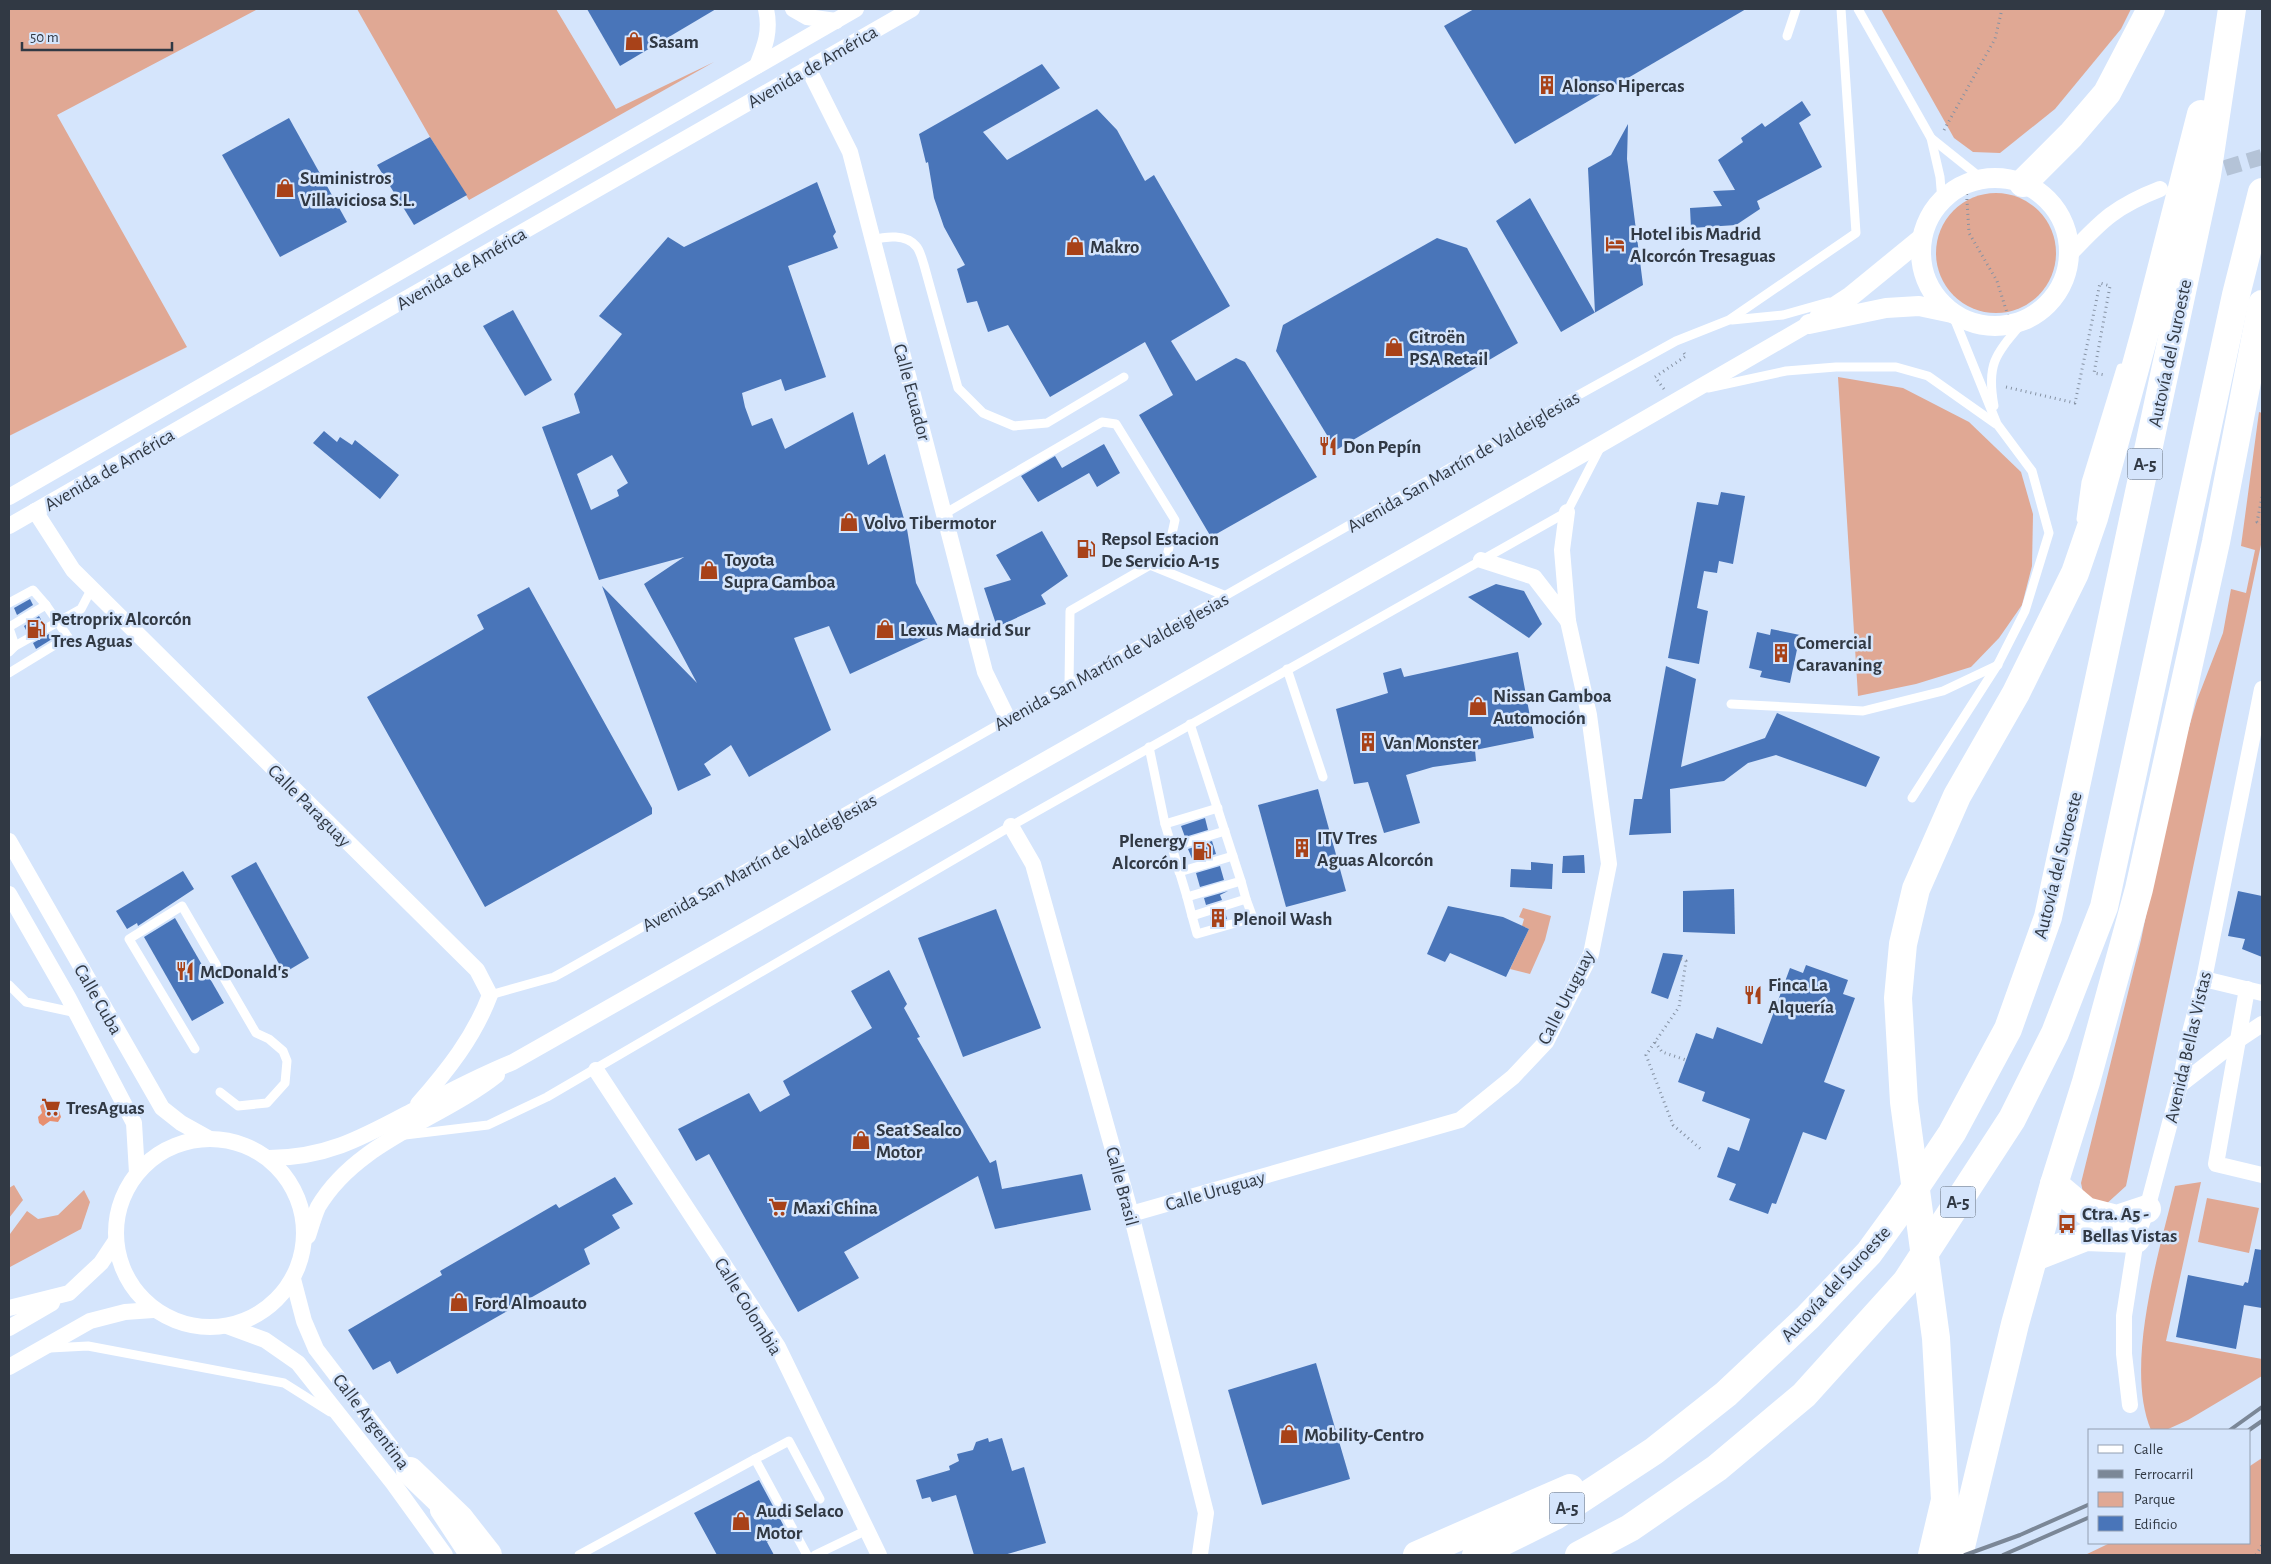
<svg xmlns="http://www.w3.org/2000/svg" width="2271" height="1564" font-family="'Alegreya Sans',sans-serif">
  <rect width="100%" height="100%" fill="#d5e5fc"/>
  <g fill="#e0a894">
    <path d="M9,9H258L57,115L187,347L9,436Z"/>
    <path d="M357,9H556L616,109L714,62L469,200L430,137Z"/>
    <path d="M1881,9H2131L2121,29L2055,109L2000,153L1973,152L1954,138Z"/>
    <circle cx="1996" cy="253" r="60"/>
    <path d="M1838,377L1903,388L1969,422L2021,472L2033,514L2032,566L2022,605L1999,638L1971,667L1916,684L1858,696Z"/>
    <path d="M2259,412L2262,413V540L2126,1186L2104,1206L2084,1197L2081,1183L2141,940L2163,831L2185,741L2197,700L2223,633L2231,589L2246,593L2255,550L2241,546Z"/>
    <path d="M1523,908L1551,916L1545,940L1530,974L1510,969L1529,929L1522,926L1524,919L1519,917Z"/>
    <path d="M2201,1182L2166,1341L2262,1359V1376L2188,1420L2166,1430H2151C2124,1365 2159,1253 2175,1186Z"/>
    <path d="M14,1185L23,1200L9,1218V1188Z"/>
    <path d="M84,1190L90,1202L81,1229L10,1267V1234L27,1211L38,1219L58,1215Z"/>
    <path d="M2207,1198L2259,1208L2249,1253L2198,1242Z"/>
    <path d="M2262,1458V1555H2085L2110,1543H2250V1466Z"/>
  </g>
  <path fill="#e88f6f" d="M45,1102L51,1103L53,1111H59L61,1117L58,1122L50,1121L43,1126L39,1123L38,1117L42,1113L40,1106Z"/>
  <g fill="#4975b9" fill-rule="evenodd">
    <path d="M587,9H716L620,66Z"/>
    <path d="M1474,9H1746L1515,144L1444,26Z"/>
    <path d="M1042,64L1060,88L983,132L1007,160L1097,109L1117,130L1145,181L1154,175L1230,306L1171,341L1196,381L1236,358L1245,362L1317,477L1211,537L1139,415L1173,395L1145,342L1050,397L1008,325L988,332L977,301L967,303L957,269L965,265L944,227L934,198L928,162L926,163L919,134Z"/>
    <path d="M1802,101L1811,115L1799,123L1822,167L1757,201L1760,209L1736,225L1691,228L1690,208L1722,206L1713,191L1735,190L1718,160L1743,142L1741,138L1762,123L1765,127Z"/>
    <path d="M289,118L347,222L280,257L222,155Z"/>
    <path d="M1628,124L1627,159L1643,285L1561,332L1496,221L1530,198L1595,313L1588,168L1611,155Z"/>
    <path d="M430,137L467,195L414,225L377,165Z"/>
    <path d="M817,182L836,232L833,236L838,248L788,266L826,377L785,391L781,379L742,393L745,407L752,426L772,418L785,449L853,412L868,465L885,454L907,529L916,583L941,632L850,674L829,626L794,638L831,730L749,777L731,745L704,764L711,775L678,791L602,586L697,683L644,584L684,557L599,580L542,427L580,413L574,394L622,334L599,316L668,237L684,247ZM612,455L628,483L617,490L619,496L591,510L577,474Z"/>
    <path d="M1437,238L1467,248L1518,343L1336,450L1276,351L1283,325Z"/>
    <path d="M513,310L552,380L525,396L483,326Z"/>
    <path d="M324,431L337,442L340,437L352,445L355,440L399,475L380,499L313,443Z"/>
    <path d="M1104,444L1120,473L1097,487L1089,473L1038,502L1021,476L1055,456L1062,468Z"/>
    <path d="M1721,492L1745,496L1733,564L1719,561L1717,573L1704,571L1697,608L1708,611L1699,664L1668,658L1697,502L1718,505Z"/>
    <path d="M1042,531L1068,576L1041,595L1046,604L997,627L984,588L1011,580L996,555Z"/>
    <path d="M1496,584L1524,591L1542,624L1529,638L1468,597Z"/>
    <path d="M529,587L652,808V814L485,907L367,697L484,629L477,615Z"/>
    <path d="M30,599L33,605L17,615L14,608Z"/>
    <path d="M39,616L43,623L27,632L24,626Z"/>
    <path d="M1771,629L1800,635L1790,683L1760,677L1762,671L1749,668L1757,632L1770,635Z"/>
    <path d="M49,634L52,639L36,649L33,643Z"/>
    <path d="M1518,652L1534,738L1475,750L1476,761L1433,767L1406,775L1420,823L1384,833L1368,782L1354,784L1336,709L1388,693L1383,673L1401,668L1404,677Z"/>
    <path d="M1666,666L1696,679L1681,767L1765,738L1777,713L1880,757L1866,787L1776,755L1748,763L1724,781L1670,789L1671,833L1629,835L1634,799H1642Z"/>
    <path d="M1318,789L1346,891L1286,907L1258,805Z"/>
    <path d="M1205,818L1208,830L1185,837L1181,826Z"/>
    <path d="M1212,841L1216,854L1193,861L1188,849Z"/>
    <path d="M1584,855L1585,873H1562L1563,856Z"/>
    <path d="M256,862L309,958L284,973L231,876Z"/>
    <path d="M1531,862L1553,864L1552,889L1510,887L1511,869L1531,870Z"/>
    <path d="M1220,866L1224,880L1200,887L1196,873Z"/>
    <path d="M183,871L194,889L138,926L137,923L127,929L116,911Z"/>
    <path d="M1734,889L1735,934L1683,932V891Z"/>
    <path d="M1228,891L1220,895L1222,900L1206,905L1204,898Z"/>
    <path d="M2238,891L2262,896V957L2242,949L2245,939L2228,936Z"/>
    <path d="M1448,906L1503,917L1529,929L1506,977L1450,953L1445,962L1427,954Z"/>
    <path d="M996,909L1041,1028L963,1057L918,938Z"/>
    <path d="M1225,912L1227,919L1211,923L1210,917Z"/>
    <path d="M175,918L224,1003L192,1021L144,937Z"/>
    <path d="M1663,953L1683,955L1668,999L1651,993Z"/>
    <path d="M1806,965L1848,980L1843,994L1855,998L1824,1082L1845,1090L1826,1140L1803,1132L1776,1204L1772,1203L1768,1214L1729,1200L1736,1184L1717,1177L1728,1147L1739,1151L1750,1119L1702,1101L1705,1092L1678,1082L1696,1033L1713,1039L1717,1027L1762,1044L1790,968L1803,973Z"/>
    <path d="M889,970L907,1004L904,1008L920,1037L917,1038L990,1163L996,1160L1002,1189L1082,1174L1091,1210L995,1229L978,1176L844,1252L859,1278L798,1312L709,1154L696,1161L678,1129L749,1093L760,1112L790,1095L783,1081L872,1028L851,991Z"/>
    <path d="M615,1177L633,1204L612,1215L620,1228L584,1249L590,1264L397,1374L390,1361L373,1370L348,1330L442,1275L440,1271L556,1204L559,1208Z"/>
    <path d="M2255,1249L2262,1250V1308L2244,1305L2236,1349L2176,1337L2188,1275L2243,1286L2245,1282L2248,1283Z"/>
    <path d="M1316,1363L1350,1479L1262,1505L1228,1390Z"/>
    <path d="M988,1438L989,1442L1002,1438L1012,1471L1024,1467L1046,1543L1004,1555H974L956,1495L932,1502L930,1497L922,1499L916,1480L950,1470L949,1466L959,1461L957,1454L973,1450L976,1442Z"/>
    <path d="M759,1480L786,1530L767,1542L774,1555H717L694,1513Z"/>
  </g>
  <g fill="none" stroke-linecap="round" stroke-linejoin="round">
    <path stroke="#b4c3d7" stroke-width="16" stroke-dasharray="16 8" stroke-linecap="butt" d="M2202,175L2262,157"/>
    <g stroke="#8692a3" stroke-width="3" stroke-dasharray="1 4" stroke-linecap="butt">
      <path d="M1944,130L1995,39L2002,9"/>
      <path d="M1966,184L1969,233L1997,281L2008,316"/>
      <path d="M2006,387L2075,403L2100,283L2110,286L2094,373L2105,375"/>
      <path d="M1664,389L1655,377L1686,356L1684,353"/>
      <path d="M2262,497L2257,522L2262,524"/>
      <path d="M1681,959L1686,961L1679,1007L1646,1055L1673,1125L1703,1151"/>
      <path d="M1655,1042L1662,1052L1686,1060"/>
      <path d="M2256,1555L2262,1545"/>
    </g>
    <g stroke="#fff" stroke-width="9">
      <path d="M1858,9L1931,138L1940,177L1942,201"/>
      <path d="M1787,36L1796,9"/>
      <path d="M1931,138L1981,178"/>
      <path d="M873,240C886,236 906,234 916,246C920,250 922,259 924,265L958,388L983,413L1014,426L1047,423L1124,377"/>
      <path d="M1732,320L1783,315L1829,302"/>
      <path d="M1708,388L1786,371L1836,367H1896L1928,376L1996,424"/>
      <path d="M1994,406C1986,363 1996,354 2023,322"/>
      <path d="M944,514L1102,422L1116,424L1175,520L1164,570"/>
      <path d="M2081,519L2086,482L2121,368"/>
      <path d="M9,603L33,590L46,605"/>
      <path d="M9,627L46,605L68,637L9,673"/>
      <path d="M9,628L15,646"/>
      <path d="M9,652L15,646L81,609L92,588"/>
      <path d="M1287,669L1323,777"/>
      <path d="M1069,685L1070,611L1150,565L1226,596"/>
      <path d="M1731,704L1863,711L1943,691L1998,665"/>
      <path d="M1149,747L1165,824L1187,897L1241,881L1190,724"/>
      <path d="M1912,798L1998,664L2025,611L2049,533L2032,471L1997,424L1952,313"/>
      <path d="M1165,824L1218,808"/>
      <path d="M1172,847L1225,831"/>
      <path d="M1179,872L1233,856"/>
      <path d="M1187,897L1192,916L1246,899L1241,881"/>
      <path d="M1192,916L1197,934L1253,918L1246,899"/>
      <path d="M9,985L26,1002L77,1013"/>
      <path d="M490,995L554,977L565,971L1564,403L1676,341L1729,320L1856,233L1841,9"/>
      <path d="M195,1049L129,939L182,906L256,1033L269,1039L283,1051L287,1061L285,1083L267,1103L238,1106L220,1092"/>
      <path d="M405,1135L488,1125L547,1097L1011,826L1567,512L1601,446"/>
      <path d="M50,1348L88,1346L284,1383L330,1412"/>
      <path d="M579,1555L755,1459"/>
      <path d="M807,1555L755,1459L789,1441L820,1499"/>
      <path d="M815,1555L867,1530"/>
    </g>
    <g stroke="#fff" stroke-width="16">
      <path d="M793,9L807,17L836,21"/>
      <path d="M757,66C765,46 771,31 766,9"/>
      <path d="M808,68L850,152L985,672L1008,719"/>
      <path d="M2071,253C2102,220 2116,206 2160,189"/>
      <path d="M9,497L856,9"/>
      <path d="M35,511L73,570L477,970L490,995C474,1037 448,1070 418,1104"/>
      <path d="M9,526L912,9"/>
      <path d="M1481,560L1534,577L1568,621L1562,550L1567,512"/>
      <path d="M1011,826L1033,864L1131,1214L1206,1513L1200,1554"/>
      <path d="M9,841L162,1108L181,1123L208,1138"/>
      <path d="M9,894L68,997L134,1123L137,1173"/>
      <path d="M2204,979L2262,993"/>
      <path d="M2247,989L2216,1164L2262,1175"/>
      <path d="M596,1070L778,1347L879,1555"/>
      <path d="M2180,1085L2238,1040L2262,1024"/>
      <circle cx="210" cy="1233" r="94"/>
      <path d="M269,1158C328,1158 365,1136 416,1109C448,1092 479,1076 513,1062L1603,443L1809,324"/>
      <path d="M1131,1214L1460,1120L1513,1077L1546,1042L1591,954L1609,864L1589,715L1568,621"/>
      <path d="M308,1236C311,1227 314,1216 318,1207C357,1141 440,1120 497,1075"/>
      <path d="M293,1279L304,1321L316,1349L414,1477"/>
      <path d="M9,1308L69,1293L101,1263L115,1242"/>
      <path d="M227,1326L265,1340L298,1363L393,1483L445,1555"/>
      <path d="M9,1328L52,1303"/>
      <path d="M9,1367L90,1321L125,1312L153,1310"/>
      <path d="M2130,1405L2124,1354V1316L2136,1239L2147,1209L2180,1085L2189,1036L2204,979L2262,689"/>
      <path d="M438,1511L467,1555"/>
    </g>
    <g stroke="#fff" stroke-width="20">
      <circle cx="1995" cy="252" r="74"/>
      <path d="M1819,317L1851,296L1922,238"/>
      <path d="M1809,324L1886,308L1919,306L1952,313"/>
    </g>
    <g stroke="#fff" stroke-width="28">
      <path d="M2023,183L2071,135L2107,93L2151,9"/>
      <path d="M2054,1184L2086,1211L2117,1219L2147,1209"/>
      <path d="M2035,1257L2086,1237L2136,1239"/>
      <path d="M410,1471L459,1518L488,1555"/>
      <path d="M1417,1555L1570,1488"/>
      <path d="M1476,1555L1555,1516L1654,1451L1726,1394L1808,1317L1869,1253L1901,1209L1952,1133L2008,1029L2048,917L2207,175L2232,9"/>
      <path d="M1579,1555L1630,1528L1717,1468L1804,1395L1906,1282L2012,1119L2055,1033L2104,907L2236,295L2262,192"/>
      <path d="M1932,1555L1945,1500L1936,1338L1904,1102L1898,998L1903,944L1916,889L1957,796L2016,693L2075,573L2094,518L2147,325L2201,114"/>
      <path d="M1959,1555L2015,1324L2054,1184L2086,1082L2139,889L2216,542L2262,304"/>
    </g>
    <g stroke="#7b8797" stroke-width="4">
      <path d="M2230,1430L2262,1407"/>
      <path d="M2249,1430L2262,1421"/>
      <path d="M1965,1555L2020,1535L2090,1504"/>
      <path d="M2003,1555L2090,1517"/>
    </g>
  </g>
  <defs>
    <g id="shop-bare" transform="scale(1.5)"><path d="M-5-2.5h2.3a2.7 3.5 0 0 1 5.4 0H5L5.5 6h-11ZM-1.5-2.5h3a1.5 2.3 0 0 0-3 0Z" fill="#a84219" stroke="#d5e5fc" stroke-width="2.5" paint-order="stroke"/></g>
    <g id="building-bare" transform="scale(1.5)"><path d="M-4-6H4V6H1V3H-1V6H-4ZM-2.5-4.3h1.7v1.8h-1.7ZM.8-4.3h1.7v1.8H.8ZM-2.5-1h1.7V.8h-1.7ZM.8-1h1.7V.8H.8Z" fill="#a84219" stroke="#d5e5fc" stroke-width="2.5" paint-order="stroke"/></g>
    <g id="hotel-bare" transform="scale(1.5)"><path d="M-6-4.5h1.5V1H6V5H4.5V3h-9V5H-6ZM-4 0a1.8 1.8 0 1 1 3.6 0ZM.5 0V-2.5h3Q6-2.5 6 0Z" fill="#a84219" stroke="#d5e5fc" stroke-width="2.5" paint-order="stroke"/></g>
    <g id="restaurant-bare" transform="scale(1.5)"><path d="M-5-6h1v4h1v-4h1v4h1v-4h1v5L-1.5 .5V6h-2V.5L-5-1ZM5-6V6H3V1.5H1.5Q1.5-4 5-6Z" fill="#a84219" stroke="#d5e5fc" stroke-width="2.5" paint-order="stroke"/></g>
    <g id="fuel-bare" transform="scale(1.5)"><path d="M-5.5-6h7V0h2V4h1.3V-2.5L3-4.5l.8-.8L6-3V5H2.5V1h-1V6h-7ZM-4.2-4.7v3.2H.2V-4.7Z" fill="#a84219" stroke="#d5e5fc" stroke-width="2.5" paint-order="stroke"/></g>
    <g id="supermarket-bare" transform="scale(1.5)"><path d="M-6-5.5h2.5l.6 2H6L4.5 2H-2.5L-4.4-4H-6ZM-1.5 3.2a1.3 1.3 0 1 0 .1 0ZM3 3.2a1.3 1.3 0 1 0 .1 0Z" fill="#a84219" stroke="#d5e5fc" stroke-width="2.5" paint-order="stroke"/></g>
    <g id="bus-bare" transform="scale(1.5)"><path d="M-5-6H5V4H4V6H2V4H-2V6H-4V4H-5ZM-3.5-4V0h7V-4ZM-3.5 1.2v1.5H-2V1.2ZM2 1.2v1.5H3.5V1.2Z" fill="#a84219" stroke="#d5e5fc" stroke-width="2.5" paint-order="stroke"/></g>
  </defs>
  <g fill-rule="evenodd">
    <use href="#shop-bare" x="634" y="41"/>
    <use href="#building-bare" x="1547" y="85"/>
    <use href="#shop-bare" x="285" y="188"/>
    <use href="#hotel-bare" x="1615" y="244"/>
    <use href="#shop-bare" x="1075" y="246"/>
    <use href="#shop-bare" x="1394" y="347"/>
    <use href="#restaurant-bare" x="1328" y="446"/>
    <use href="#shop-bare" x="849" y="522"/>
    <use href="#fuel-bare" x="1086" y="549"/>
    <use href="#shop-bare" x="709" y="570"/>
    <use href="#fuel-bare" x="36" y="629"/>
    <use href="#shop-bare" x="885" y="629"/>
    <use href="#building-bare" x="1781" y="653"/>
    <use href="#shop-bare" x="1478" y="706"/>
    <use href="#building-bare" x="1368" y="742"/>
    <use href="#building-bare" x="1302" y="848"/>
    <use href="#fuel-bare" x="1202" y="851"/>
    <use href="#building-bare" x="1218" y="918"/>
    <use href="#restaurant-bare" x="185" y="971"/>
    <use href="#restaurant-bare" x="1753" y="995"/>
    <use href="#supermarket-bare" x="51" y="1107"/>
    <use href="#shop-bare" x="861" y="1140"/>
    <use href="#supermarket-bare" x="778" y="1207"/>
    <use href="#bus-bare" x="2067" y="1224"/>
    <use href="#shop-bare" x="459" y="1302"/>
    <use href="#shop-bare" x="1289" y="1434"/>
    <use href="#shop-bare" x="741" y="1521"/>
  </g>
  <g text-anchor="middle" stroke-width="5" stroke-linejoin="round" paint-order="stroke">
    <g fill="#d5e5fc" stroke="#626d7b" stroke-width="1">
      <rect x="2127.5" y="448.5" width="35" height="31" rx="4"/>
      <rect x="1940.5" y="1186.5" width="35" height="31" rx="4"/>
      <rect x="1549.5" y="1492.5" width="35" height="31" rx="4"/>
    </g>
    <g font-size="18" font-weight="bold" fill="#313944">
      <text x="2145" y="470">A-5</text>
      <text x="1958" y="1208">A-5</text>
      <text x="1567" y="1514">A-5</text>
    </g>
    <g font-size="19" font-weight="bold" fill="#313944" stroke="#d5e5fc" text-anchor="start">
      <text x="649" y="48">Sasam</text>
      <text x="1562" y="92">Alonso Hipercas</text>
      <text x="300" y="184">Suministros<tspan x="300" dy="22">Villaviciosa S.L.</tspan></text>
      <text x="1630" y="240">Hotel ibis Madrid<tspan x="1630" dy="22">Alcorcón Tresaguas</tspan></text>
      <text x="1090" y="253">Makro</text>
      <text x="1409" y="343">Citroën<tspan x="1409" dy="22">PSA Retail</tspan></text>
      <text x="1343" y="453">Don Pepín</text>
      <text x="864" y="529">Volvo Tibermotor</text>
      <text x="1101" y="545">Repsol Estacion<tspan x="1101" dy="22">De Servicio A-15</tspan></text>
      <text x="724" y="566">Toyota<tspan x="724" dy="22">Supra Gamboa</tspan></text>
      <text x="51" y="625">Petroprix Alcorcón<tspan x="51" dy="22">Tres Aguas</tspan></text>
      <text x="900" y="636">Lexus Madrid Sur</text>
      <text x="1796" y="649">Comercial<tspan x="1796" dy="22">Caravaning</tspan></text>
      <text x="1493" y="702">Nissan Gamboa<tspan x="1493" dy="22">Automoción</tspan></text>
      <text x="1383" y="749">Van Monster</text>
      <text x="1317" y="844">ITV Tres<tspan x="1317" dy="22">Aguas Alcorcón</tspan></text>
      <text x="1187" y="847" text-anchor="end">Plenergy<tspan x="1187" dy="22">Alcorcón I</tspan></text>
      <text x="1233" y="925">Plenoil Wash</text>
      <text x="200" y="978">McDonald's</text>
      <text x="1768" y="991">Finca La<tspan x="1768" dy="22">Alquería</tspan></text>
      <text x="66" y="1114">TresAguas</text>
      <text x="876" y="1136">Seat Sealco<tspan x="876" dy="22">Motor</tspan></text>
      <text x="793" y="1214">Maxi China</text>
      <text x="2082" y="1220">Ctra. A5 -<tspan x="2082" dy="22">Bellas Vistas</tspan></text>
      <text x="474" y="1309">Ford Almoauto</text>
      <text x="1304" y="1441">Mobility-Centro</text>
      <text x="756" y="1517">Audi Selaco<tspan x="756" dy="22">Motor</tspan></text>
    </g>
    <g font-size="19" fill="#313944" stroke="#d5e5fc">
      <text transform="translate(812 66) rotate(-30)" y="7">Avenida de América</text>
      <text transform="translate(461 268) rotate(-30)" y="7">Avenida de América</text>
      <text transform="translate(2169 353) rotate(-78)" y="7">Autovía del Suroeste</text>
      <text transform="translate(913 392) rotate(75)" y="7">Calle Ecuador</text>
      <text transform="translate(1463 461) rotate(-30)" y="7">Avenida San Martín de Valdeiglesias</text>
      <text transform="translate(109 469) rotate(-30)" y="7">Avenida de América</text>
      <text transform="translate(1111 661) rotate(-29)" y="7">Avenida San Martín de Valdeiglesias</text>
      <text transform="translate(310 805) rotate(45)" y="7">Calle Paraguay</text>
      <text transform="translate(759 862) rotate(-29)" y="7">Avenida San Martín de Valdeiglesias</text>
      <text transform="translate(2057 865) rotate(-76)" y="7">Autovía del Suroeste</text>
      <text transform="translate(1565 997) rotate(-63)" y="7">Calle Uruguay</text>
      <text transform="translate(99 999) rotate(60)" y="7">Calle Cuba</text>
      <text transform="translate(2187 1047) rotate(-77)" y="7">Avenida Bellas Vistas</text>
      <text transform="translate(1123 1186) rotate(75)" y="7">Calle Brasil</text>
      <text transform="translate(1215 1190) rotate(-16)" y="7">Calle Uruguay</text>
      <text transform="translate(1835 1283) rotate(-47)" y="7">Autovía del Suroeste</text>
      <text transform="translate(749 1306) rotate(58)" y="7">Calle Colombia</text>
      <text transform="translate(372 1421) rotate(53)" y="7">Calle Argentina</text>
    </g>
  </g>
  <rect width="2271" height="1564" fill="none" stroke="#313944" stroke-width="20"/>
  <rect x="2088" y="1429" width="162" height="115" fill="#d5e5fc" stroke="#93a0b2"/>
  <rect x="2098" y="1445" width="25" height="8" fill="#ffffff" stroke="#93a0b2"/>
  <text x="2134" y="1454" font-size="15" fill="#313944">Calle</text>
  <rect x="2098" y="1470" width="25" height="8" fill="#7b8797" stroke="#93a0b2"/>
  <text x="2134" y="1479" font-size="15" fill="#313944">Ferrocarril</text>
  <rect x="2098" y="1492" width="25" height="15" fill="#e0a894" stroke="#93a0b2"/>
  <text x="2134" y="1504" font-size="15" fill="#313944">Parque</text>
  <rect x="2098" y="1516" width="25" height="15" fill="#4975b9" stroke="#93a0b2"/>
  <text x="2134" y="1529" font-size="15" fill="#313944">Edificio</text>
  <path d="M22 42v8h150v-8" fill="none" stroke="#313944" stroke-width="2.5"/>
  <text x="30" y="42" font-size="15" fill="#313944" stroke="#d5e5fc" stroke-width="4" paint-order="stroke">50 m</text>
</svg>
